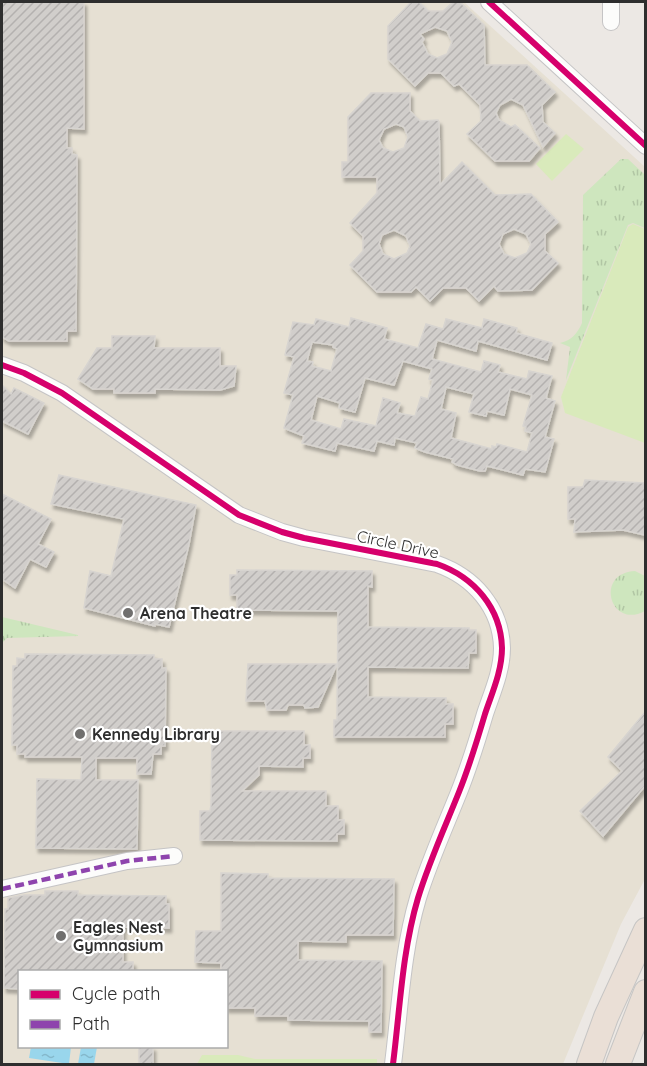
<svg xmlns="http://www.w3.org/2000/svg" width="647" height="1066" font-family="Quicksand,sans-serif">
  <defs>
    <pattern id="grass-tufts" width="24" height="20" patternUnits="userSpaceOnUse" patternTransform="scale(1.5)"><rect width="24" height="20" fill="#cee6be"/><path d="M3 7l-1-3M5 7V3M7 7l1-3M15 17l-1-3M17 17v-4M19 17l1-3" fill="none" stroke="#b1c6a4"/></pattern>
    <pattern id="water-ripples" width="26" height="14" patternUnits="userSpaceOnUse" patternTransform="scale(1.5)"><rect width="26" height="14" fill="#99d6ec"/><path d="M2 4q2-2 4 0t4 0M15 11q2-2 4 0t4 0" fill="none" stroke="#84b8cb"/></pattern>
    <pattern id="building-hatch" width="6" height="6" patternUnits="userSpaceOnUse" patternTransform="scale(1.5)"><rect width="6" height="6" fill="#d1cecb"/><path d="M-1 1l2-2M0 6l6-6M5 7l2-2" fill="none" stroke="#b4b1af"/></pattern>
    <filter id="shadow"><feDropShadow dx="2.5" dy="4.5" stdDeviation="1.5" flood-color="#0004"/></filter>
  </defs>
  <rect width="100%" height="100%" fill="#ece8e4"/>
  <path fill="#e6e0d3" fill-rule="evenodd" d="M2,2H464L645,167V879L621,924L563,1064H2ZM20,972H226V1046H20Z"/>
  <g fill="url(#grass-tufts)">
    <path d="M621,159H628L645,175V228L633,223L628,225L566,380L570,347L560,343C572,340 577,334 582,323L583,195Z"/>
    <path d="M635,571L645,576V611C610,630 594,573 635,571Z"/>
    <path d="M2,617L78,635V636L7,638L2,643Z"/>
  </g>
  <g fill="#d9eabb">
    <path d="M566,134L584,149L552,181L536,164Z"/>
    <path d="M633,224L645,229V443L565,413L561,397L628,227Z"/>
    <path d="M202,1055H238L255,1059H377V1064H197Z"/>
  </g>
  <g fill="url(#water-ripples)">
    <path d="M31,1047H71L69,1064L29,1058Z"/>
    <path d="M81,1047H97L94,1064H78Z"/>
  </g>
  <g fill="url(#building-hatch)" stroke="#d7d4d0" stroke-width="1.5" fill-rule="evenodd" filter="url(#shadow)">
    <path d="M2,2H84V129L67,128V148H72V154L77,155V175L76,331H67V341H9L2,337Z"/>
    <path d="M411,2H419L428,11H443L453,2H460L484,25L485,65H527L555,92L542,105L543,122L555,133L543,147L523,105L511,99L500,105L496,113L499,120L511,127L515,125L540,148L529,161H495L467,134L481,121L480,105L459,84L454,86L441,73H428L415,86L388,59V26ZM435,27L447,31L452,42L447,54L437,58L428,54L422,42L424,39L420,34Z"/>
    <path d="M371,93H410V111L420,121L438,120L439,122L440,185L462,162L495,195L531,194L558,222L545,234V251L558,263L532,290L498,291L494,286L479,301L466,288H443L430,301L416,287L411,292H377L350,265L363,251V236L350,223L377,193V177H342V162H348V117ZM396,124L404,127L408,137L404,148L393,152L383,148L379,140L384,129ZM514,229L526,234L531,244L527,253L515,258L504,254L499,244L503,234ZM394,230L406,236L410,246L407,253L394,259L383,254L379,244L382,235Z"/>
    <path d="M351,318L387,328L384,339L418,348L426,324L443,329L446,319L482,328L484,319L517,328L516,333L552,343L547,360L478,341L476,351L437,340L432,359L481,372L484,361L500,365L498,372L527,379L529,371L552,376L546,398L555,401L545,437L554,439L545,472L525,469L523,475L487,466L485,471H480L457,465L452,462L453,459L425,452L415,448L417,443L395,438L394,445L377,441L374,451L337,443L335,451L302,443L304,436L284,428L293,395L284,393L294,357L285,355L293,322L314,325L316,319L349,327ZM312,342L333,345V347L337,349L331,371L312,366L313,362L307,361ZM403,361L432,369L429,379L433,380L428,399L421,397L415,416L397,413L400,403L383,398L376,426L344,419L341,429L311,420L317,396L340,403L339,408L355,412L365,378L394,385ZM446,387L474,394L469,412L486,416L487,411L504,415L510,389L532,395L523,426L526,427L525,431L532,433L527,452L497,444L496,447L492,446V449L451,438L456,413L441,409Z"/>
    <path d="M112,336H155L154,348H220V366H236L234,386L220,390L155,389V393H114V389H93L78,379L97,348H112Z"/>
    <path d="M2,385L11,394L14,388L44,403L28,434L2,421Z"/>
    <path d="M59,475L196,505L189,544L169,627L155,624V626L84,608L90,571L111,576L124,519L51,504Z"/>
    <path d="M585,480L645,483V535L623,530L574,532L575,519H568V487H583Z"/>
    <path d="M2,494L51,519L38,544L54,552L46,567L30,559L15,588L2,579Z"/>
    <path d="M237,570L372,571V587L368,586V627L469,628V630H476V653H469L468,668L368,667V697L446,698V704H453V724H445V737H334V720H337L338,611L237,610V595H230V575H237Z"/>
    <path d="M25,654L154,655V659H162V668H166L165,746H161V754H153L151,774H137V758H96V780H138L137,849L36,848L37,779L81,780L82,757H25V754H17V745H12L13,666H17V658L25,659Z"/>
    <path d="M248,664H337L318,707L305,708L304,705H288L286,710H267L265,701H246Z"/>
    <path d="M645,712V786L603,836L580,811L622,771L608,757Z"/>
    <path d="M212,731H304V745H310V758H303V767L259,766V775L242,791H326V806H338V820H344V834H337V841L200,840V811H210L211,805Z"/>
    <path d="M221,873L268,874V878L394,879L393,935H346V942L298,941V960L382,961L381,1032H369V1021L288,1020V1016H255V1008H226V972H221V963L195,962L196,931H221Z"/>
    <path d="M45,891H78V895L166,896V904H169V928L123,927V962H133V972H20V989L4,988L5,909H8V898L24,895H45Z"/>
    <rect x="139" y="1047" width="14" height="18"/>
  </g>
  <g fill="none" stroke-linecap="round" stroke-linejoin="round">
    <g stroke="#c5c4c5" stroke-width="18">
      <g id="minor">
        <path d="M489,2L646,146"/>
        <path d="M611,22V2"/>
        <path d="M2,365L24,373L62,393L239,515L282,532L304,538L437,564C474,577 501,608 502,648C502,671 492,693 485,714C477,741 469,767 459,792C445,827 429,862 418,898C402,952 400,1009 393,1064"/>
        <path d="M2,889L127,861L174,856"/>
      </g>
    </g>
    <g stroke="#c6c5c4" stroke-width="26">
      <g id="highway">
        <path d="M589,1064L606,1017L646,930"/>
        <path d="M618,1064L646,992"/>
      </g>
    </g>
    <use href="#minor" stroke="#fcfcfb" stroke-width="16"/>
    <use href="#highway" stroke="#eadfd6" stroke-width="24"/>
    <path stroke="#8e44ad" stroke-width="4.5" stroke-dasharray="9 4.5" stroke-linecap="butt" d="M2,889L127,861L174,856"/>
    <g stroke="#fff" stroke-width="10">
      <g id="cycleway">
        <path d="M489,2L646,146"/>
        <path d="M2,365L24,373L62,393L239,515L282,532L304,538L437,564C474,577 501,608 502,648C502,671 492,693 485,714C477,741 469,767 459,792C445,827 429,862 418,898C402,952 400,1009 393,1064"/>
      </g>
    </g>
    <use href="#cycleway" stroke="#d6006c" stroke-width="6"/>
  </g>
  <g fill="#706f6e" stroke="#fff" stroke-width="2">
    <circle cx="128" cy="613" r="6"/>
    <circle cx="80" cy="734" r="6"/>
    <circle cx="61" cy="936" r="6"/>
  </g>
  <g text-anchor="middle" stroke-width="4.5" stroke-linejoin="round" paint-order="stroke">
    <g font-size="16" fill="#2e2e2e" stroke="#fff">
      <text transform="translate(398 544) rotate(12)" y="6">Circle Drive</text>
    </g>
    <g font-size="16" font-weight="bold" fill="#2e2e2e" stroke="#fff" text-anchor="start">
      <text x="140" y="619">Arena Theatre</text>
      <text x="92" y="740">Kennedy Library</text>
      <text x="73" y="933">Eagles Nest<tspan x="73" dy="18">Gymnasium</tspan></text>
    </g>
  </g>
  <rect width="647" height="1066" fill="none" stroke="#2e2e2e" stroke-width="6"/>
  <rect x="18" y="970" width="210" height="78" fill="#ffffff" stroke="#ababab" stroke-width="1.5"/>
  <rect x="30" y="990" width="30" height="9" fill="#d6006c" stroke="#ababab" stroke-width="1.5"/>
  <text x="72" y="1000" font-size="18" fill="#2e2e2e">Cycle path</text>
  <rect x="30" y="1020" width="30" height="9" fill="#8e44ad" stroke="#ababab" stroke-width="1.5"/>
  <text x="72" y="1030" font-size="18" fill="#2e2e2e">Path</text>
</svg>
